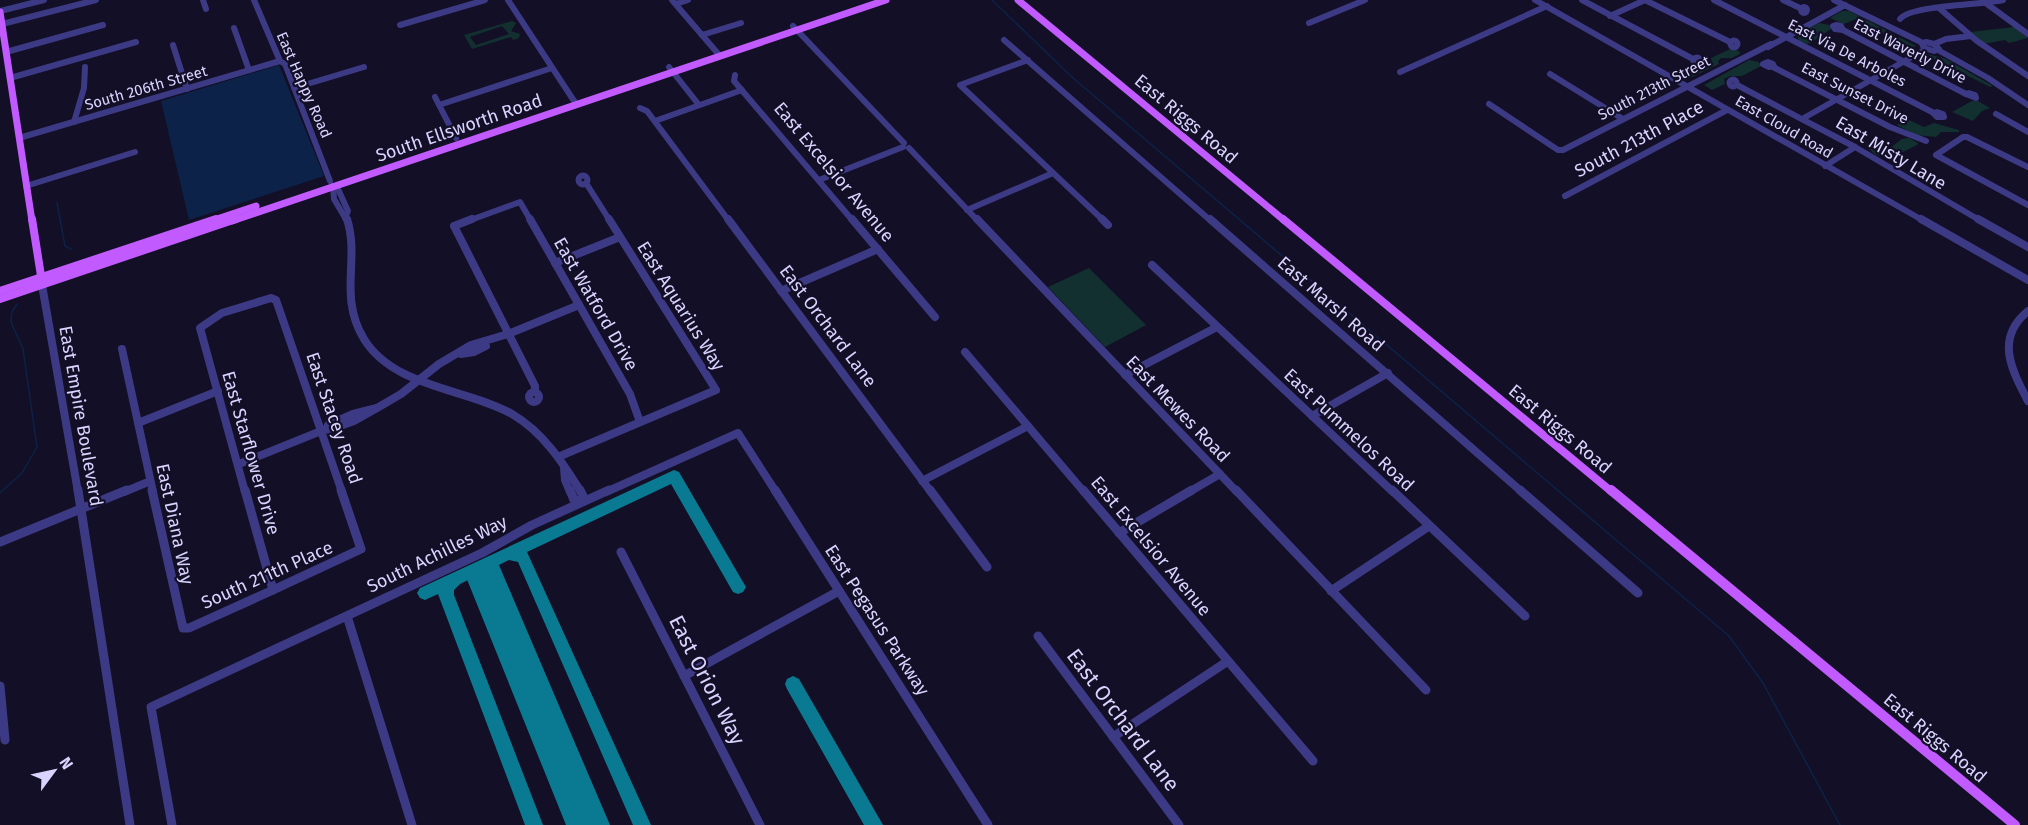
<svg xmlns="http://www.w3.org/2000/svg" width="2028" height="825" font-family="'Fira Sans',sans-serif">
  <rect width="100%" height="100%" fill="#130f26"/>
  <g fill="#12302f" fill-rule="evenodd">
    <path d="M1842,11H1849L1916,46L1914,47L1906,46L1856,19L1844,24L1830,18Z"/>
    <path d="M512,21L516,23L511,31L520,34L519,38L513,40L511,37L472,49L464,35ZM502,26L509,34L476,45L470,37Z"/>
    <path d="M1819,23L1829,25L1831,29L1810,43L1807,44L1799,41L1797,35Z"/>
    <path d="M2014,27L2028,38L2009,43L2005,40L1984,44L1970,32Z"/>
    <path d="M1730,49L1739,51L1740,54L1732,58H1721L1718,61L1719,64L1690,78L1683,74L1712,63L1711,58Z"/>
    <path d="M1928,54L1946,59L1993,86L1990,87L1932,58Z"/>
    <path d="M1749,60L1759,62L1761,66L1742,76H1730L1724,79L1725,84L1712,90L1704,85Z"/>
    <path d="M1972,101H1978L1990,108L1982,111L1973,121L1952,112Z"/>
    <path d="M1907,119L1924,127L1934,123L1959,130V132H1941L1936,137L1916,135L1897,125Z"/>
    <path d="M1909,138L1918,143L1917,145L1889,159L1874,154L1866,144L1874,140L1890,148L1902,139Z"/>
    <path d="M1089,268L1146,325L1105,347L1048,287Z"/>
  </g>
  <path fill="#0c2248" d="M279,65L324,176L189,220L161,101Z"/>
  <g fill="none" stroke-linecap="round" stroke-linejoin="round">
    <g stroke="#0c2248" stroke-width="1.5">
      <path d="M992,0L1073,78L1729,636L1763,683L1840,825"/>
      <path d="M57,203L65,246L71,249"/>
      <path d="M0,493L22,473L37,447L23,349L11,322L12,312L17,304"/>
    </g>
    <g fill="#0a7a92" fill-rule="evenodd">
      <path d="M674,470L679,472L743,582L746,587L743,592L738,594L733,592L671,484L527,552L651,825H633L518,562L509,560L460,584L454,590V595L543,825H525L438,594L425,600L420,598L417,593L420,588Z"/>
      <path d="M793,676L799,679L883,825H864L787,689L785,684L787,679Z"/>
    </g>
    <path fill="#0a7a92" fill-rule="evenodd" d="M485,560L499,565L504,577L610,825H566L466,577L471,565Z"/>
    <g stroke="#3d3a85" stroke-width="6">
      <path d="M203,0L206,9"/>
      <path d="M254,0L280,61L285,64L330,181"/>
      <path d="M508,0L576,104"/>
      <path d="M672,0L720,56"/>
      <path d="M1535,0L1924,221"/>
      <path d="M1582,0L1693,59"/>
      <path d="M1645,0L1730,42"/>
      <path d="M1714,0L1934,113"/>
      <path d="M1783,0L1800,8"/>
      <path d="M1834,0L1923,43"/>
      <path d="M676,4L688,0"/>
      <path d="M1987,4L2028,34"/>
      <circle cx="1804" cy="10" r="3"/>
      <path d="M1939,8L1977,41L2028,76"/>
      <path d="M0,11L44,0"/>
      <path d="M1610,16L1645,0"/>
      <path d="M1900,19C1911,5 1982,5 2003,0"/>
      <path d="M1309,23L1365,0"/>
      <path d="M2,24L96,0"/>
      <path d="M400,25L485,0"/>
      <path d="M1836,25L1841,26L1843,30L1835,29L1833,26Z"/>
      <path d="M793,26L904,143"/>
      <path d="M234,28L249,70"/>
      <path d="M1843,30L1966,94"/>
      <path d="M702,35L741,23"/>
      <path d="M1004,40L1211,221"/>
      <circle cx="1734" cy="44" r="3.5"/>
      <path d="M1926,42L1934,44L1939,49L1934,51L1924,48L1922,44Z"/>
      <path d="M1934,44L1946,39L1971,36"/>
      <path d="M173,45L187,89"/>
      <path d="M1768,47L1845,5"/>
      <path d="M1938,50L1988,78L2028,105"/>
      <path d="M6,52L103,25"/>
      <circle cx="1697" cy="61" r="3.5"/>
      <path d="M1028,60L960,85L1104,221"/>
      <path d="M1768,62L1773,64L1774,66L1769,67L1763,64Z"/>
      <path d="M669,67L699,105"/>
      <path d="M1773,67L1890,127L1926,141"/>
      <path d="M1400,72L1547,6"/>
      <path d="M1550,74L1623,119"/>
      <path d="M735,75L734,81L853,221"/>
      <path d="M10,78L136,42"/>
      <circle cx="1733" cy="83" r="3.5"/>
      <path d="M1737,85L1855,147L1981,221"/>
      <path d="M294,88L364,67"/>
      <path d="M1969,93L1975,95L1976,98L1966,94Z"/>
      <path d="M435,97L456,138"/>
      <path d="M1489,104L1558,150H1563L1771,44"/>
      <path d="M439,105L552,68"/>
      <path d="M640,108L647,111L729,221"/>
      <path d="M1937,112L1943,114L1944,117H1937L1934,114Z"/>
      <path d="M1996,114L2028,132"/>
      <path d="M1802,119L1926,49"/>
      <path d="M655,121L742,90"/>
      <path d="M74,122L84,88L85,67"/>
      <path d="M19,138L280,61"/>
      <path d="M909,148L978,221"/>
      <path d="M1825,166L1855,147"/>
      <path d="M2028,167L1967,137H1963L1936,155L2028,205"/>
      <circle cx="583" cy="180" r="4.5"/>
      <path d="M819,180L903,147"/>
      <path d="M586,183L610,221"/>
      <path d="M26,186L135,152"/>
      <path d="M333,186L334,199L347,221"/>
      <path d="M333,186L338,189L348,211L345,218"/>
      <path d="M1565,196L1727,110"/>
      <path d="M967,210L1053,173"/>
      <path d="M468,221L520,202L531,221"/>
    </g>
    <g stroke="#3d3a85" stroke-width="8">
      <path d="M347,219C360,260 338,296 364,339C394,388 466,388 512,414C543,432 563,463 581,492"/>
      <path d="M472,219L454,226L535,386V392"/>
      <path d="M530,219L630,394L640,422"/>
      <path d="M728,219L931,492"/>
      <path d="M852,219L935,317"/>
      <path d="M977,219L1237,492"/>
      <path d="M1102,219L1108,225"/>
      <path d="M1210,219L1522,492"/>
      <path d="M1921,219L2028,280"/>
      <path d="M1978,219L2028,247"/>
      <path d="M555,263L620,237"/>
      <path d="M1152,265L1393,492"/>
      <path d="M42,285L78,492"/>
      <path d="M781,291L878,249"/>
      <path d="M2028,311C1995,338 2011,369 2028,401"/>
      <path d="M122,349L153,492"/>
      <path d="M965,352L1084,492"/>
      <path d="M461,354L474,352L486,346"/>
      <path d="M1125,375L1217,327"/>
      <circle cx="534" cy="397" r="5"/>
      <path d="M377,408L401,394L439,364L471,345L508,334L579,305"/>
      <path d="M377,408L354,421L329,430L327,428L328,425L353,414Z"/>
      <path d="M1312,416L1388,373"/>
      <path d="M138,423L218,391"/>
      <path d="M558,457L716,390L609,219"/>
      <path d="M239,464L326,429"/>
      <path d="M564,468L565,480L570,492"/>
      <path d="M922,481L1028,426"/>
      <path d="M124,492L148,482"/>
      <path d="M245,492L200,328L222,313L271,298L276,300L342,492"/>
      <path d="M606,492L738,433L776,492"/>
      <path d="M1189,492L1220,474"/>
    </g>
    <g stroke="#3d3a85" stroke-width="9">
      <path d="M78,490L130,825"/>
      <path d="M152,490L183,628H189L273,590"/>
      <path d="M245,490L273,590"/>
      <path d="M570,490L574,500L580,502L583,496L580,490"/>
      <path d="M775,490L988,825"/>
      <path d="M930,490L987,567"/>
      <path d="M1083,490L1313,761"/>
      <path d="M1236,490L1426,690"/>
      <path d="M1392,490L1525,616"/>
      <path d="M1520,490L1638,593"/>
      <path d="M1119,533L1192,490"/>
      <path d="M0,542L127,490"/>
      <path d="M621,552L760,825"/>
      <path d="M273,590L361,549L341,490"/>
      <path d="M1331,591L1429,526"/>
      <path d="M347,616L412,825"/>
      <path d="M1038,636L1179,825"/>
      <path d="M684,676L839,591"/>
      <path d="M0,686L5,740"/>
      <path d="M1113,737L1228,661"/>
      <path d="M172,825L151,707L482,553L532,525L609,490"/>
    </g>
    <g stroke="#c25bff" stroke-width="7">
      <path d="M1018,0L1285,221"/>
      <path d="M0,12L32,221"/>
      <path d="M211,221L256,206"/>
      <path d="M232,221L886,0"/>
    </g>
    <g stroke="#c25bff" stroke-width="8">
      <path d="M32,219L42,282"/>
      <path d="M1283,219L1612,492"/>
      <path d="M0,291L216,219"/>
      <path d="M0,299L236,219"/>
    </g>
    <path stroke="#c25bff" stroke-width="10" d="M1611,490L2015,825"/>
  </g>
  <g text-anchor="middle" stroke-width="4.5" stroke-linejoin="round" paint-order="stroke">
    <g font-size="15" fill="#d9d4ff" stroke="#130f26">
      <text transform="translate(1910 51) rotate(27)" y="5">East Waverly Drive</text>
      <text transform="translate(1847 53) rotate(27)" y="5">East Via De Arboles</text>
      <text transform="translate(304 85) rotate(66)" y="5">East Happy Road</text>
      <text transform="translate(146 88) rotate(-16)" y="5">South 206th Street</text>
      <text transform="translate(1654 88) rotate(-27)" y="5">South 213th Street</text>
      <text transform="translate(1855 93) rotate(27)" y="5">East Sunset Drive</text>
      <text transform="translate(1784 127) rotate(30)" y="5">East Cloud Road</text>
    </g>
    <g font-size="18" fill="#d9d4ff" stroke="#130f26">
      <text transform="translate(1186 119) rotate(40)" y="6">East Riggs Road</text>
      <text transform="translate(459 128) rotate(-19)" y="6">South Ellsworth Road</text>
      <text transform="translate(1639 139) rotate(-28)" y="6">South 213th Place</text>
      <text transform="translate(1891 153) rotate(31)" y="6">East Misty Lane</text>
      <text transform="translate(834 172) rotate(50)" y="6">East Excelsior Avenue</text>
      <text transform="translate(596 304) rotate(60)" y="6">East Watford Drive</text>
      <text transform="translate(1331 304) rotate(41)" y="6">East Marsh Road</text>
      <text transform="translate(681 306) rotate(58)" y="6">East Aquarius Way</text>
      <text transform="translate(828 326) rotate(53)" y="6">East Orchard Lane</text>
      <text transform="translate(1178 409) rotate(46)" y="6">East Mewes Road</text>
      <text transform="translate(81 416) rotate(80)" y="6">East Empire Boulevard</text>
      <text transform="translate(334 418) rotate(71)" y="6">East Stacey Road</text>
      <text transform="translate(1560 429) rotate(40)" y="6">East Riggs Road</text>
      <text transform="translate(1349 430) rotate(43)" y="6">East Pummelos Road</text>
      <text transform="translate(251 453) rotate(74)" y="6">East Starflower Drive</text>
      <text transform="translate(175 524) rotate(78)" y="6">East Diana Way</text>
      <text transform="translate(1151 546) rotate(50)" y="6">East Excelsior Avenue</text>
      <text transform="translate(437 554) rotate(-26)" y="6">South Achilles Way</text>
      <text transform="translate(267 575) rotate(-24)" y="6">South 211th Place</text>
      <text transform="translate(877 620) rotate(57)" y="6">East Pegasus Parkway</text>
      <text transform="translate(1935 738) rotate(40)" y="6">East Riggs Road</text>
    </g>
    <g font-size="21" fill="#d9d4ff" stroke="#130f26">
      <text transform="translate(707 680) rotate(63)" y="7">East Orion Way</text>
      <text transform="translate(1123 720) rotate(53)" y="7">East Orchard Lane</text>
    </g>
  </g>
  <g transform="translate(54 771) rotate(57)" stroke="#130f26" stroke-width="4.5" paint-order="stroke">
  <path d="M0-4.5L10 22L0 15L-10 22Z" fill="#d9d4ff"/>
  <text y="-9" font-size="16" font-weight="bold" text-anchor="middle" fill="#d9d4ff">N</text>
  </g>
</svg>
